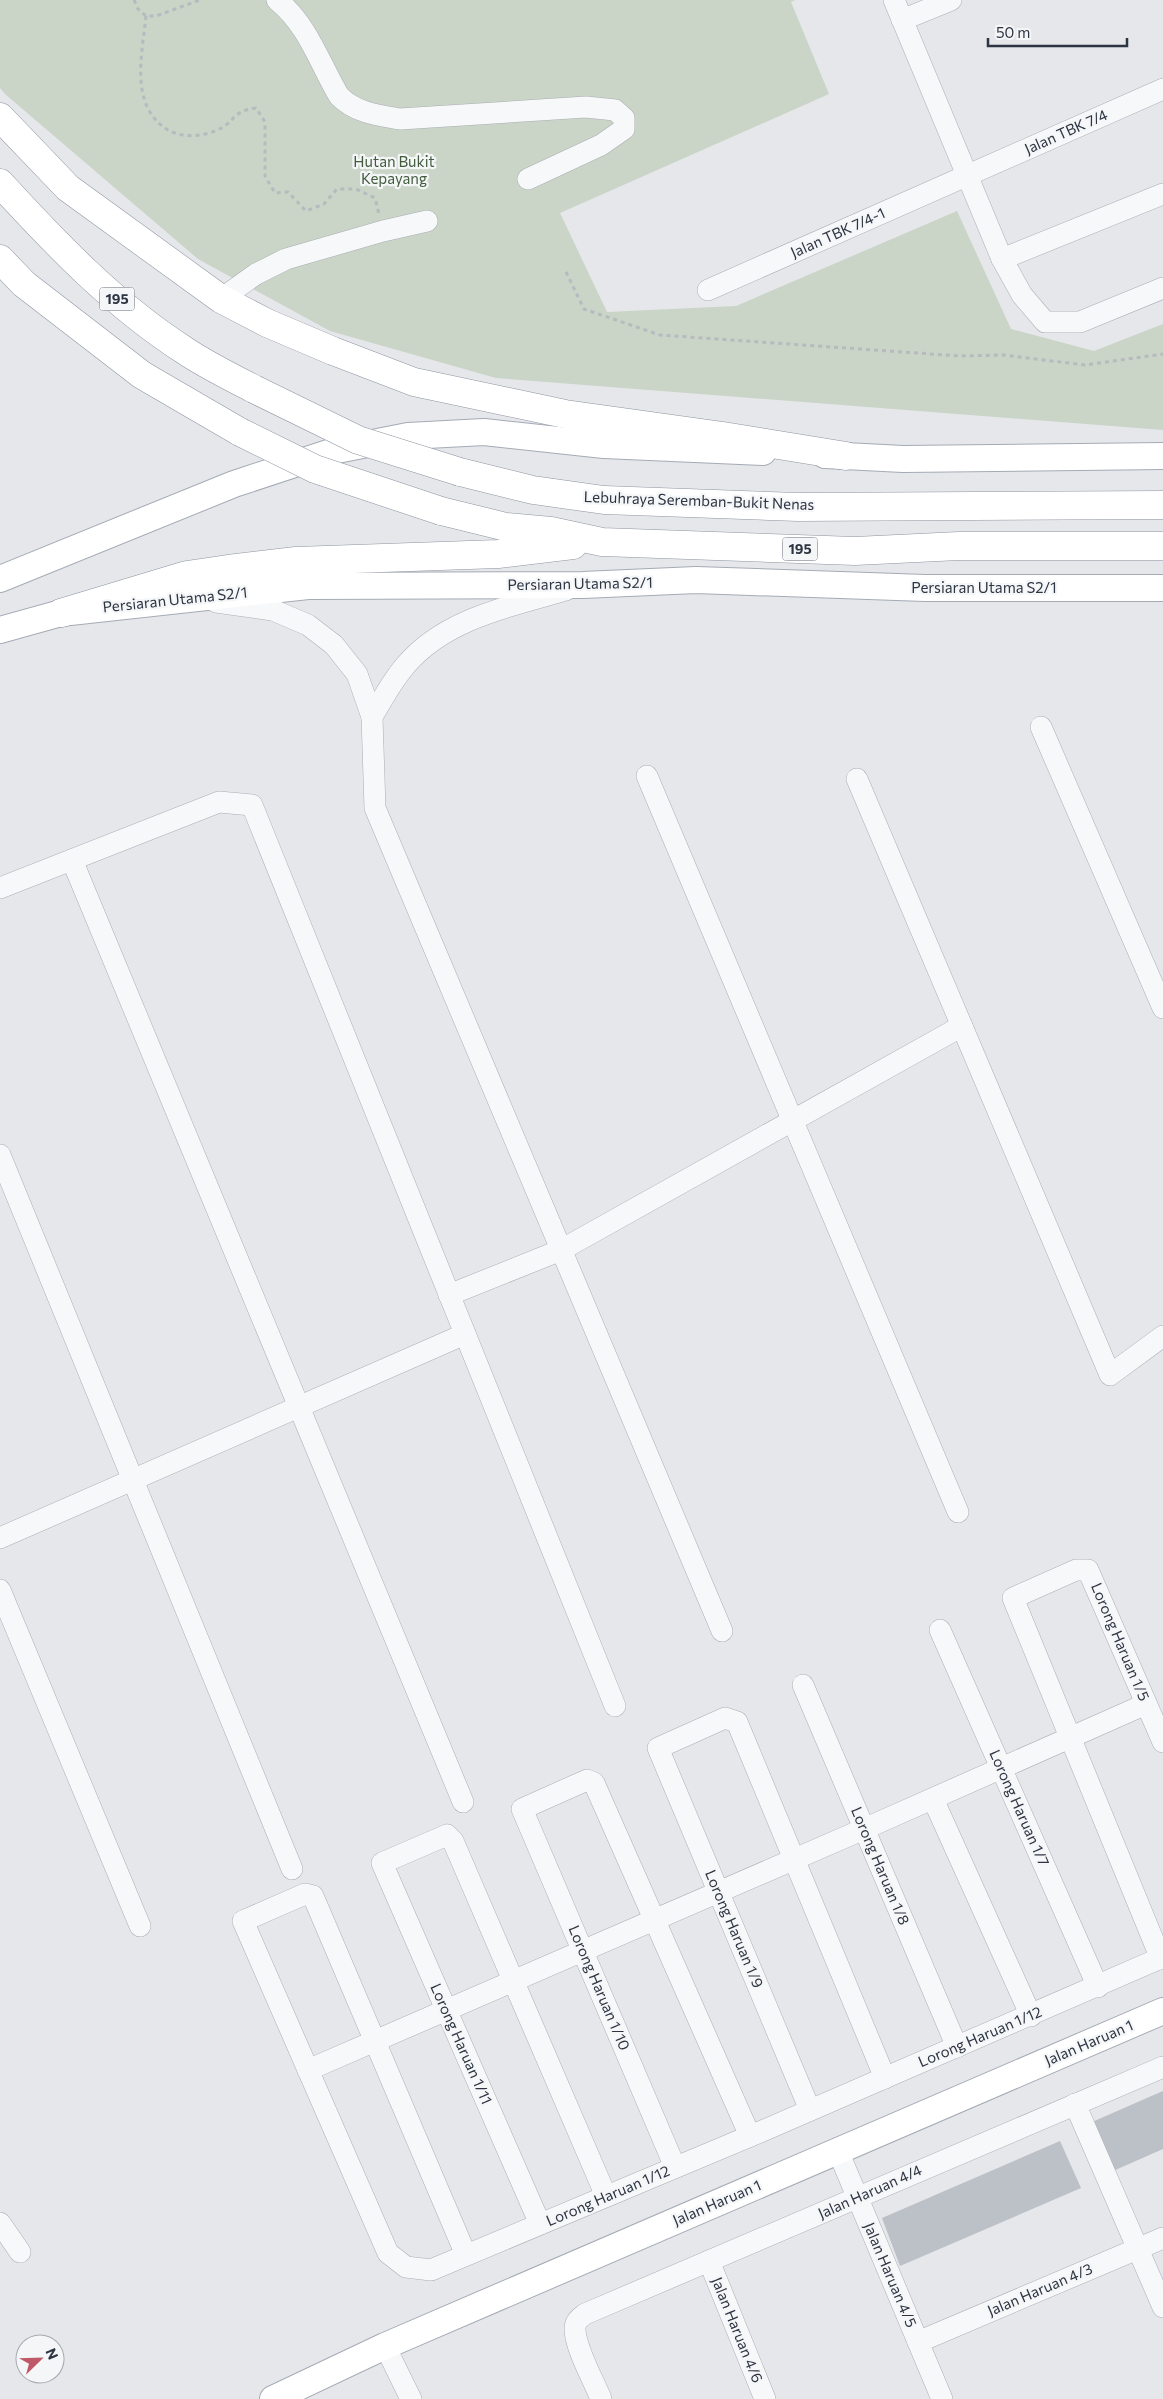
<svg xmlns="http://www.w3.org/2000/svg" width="1163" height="2399" font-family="Commissioner,sans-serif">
  <rect width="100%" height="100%" fill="#e5e7eb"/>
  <path fill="#cad4c7" d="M0,0H795L791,2L829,94L560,213L607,312L736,306L957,211L1011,329L1094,351L1163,324V430L496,378L330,331L198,259L5,94L0,88Z"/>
  <g fill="#bcc0c7">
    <path d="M1163,2091V2149L1113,2171L1092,2122Z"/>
    <path d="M1060,2141L1081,2188L900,2266L882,2218Z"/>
  </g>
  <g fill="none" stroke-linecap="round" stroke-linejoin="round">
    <g stroke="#aaaeb5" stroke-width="22">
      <g id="minor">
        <path d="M277,0C308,25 319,62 339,96C356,113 377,115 400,119L586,107L615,110L624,118V129L601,145L528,179"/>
        <path d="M894,0L1002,259L1022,295L1045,322H1080L1163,288"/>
        <path d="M902,20L951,0"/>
        <path d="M1002,259L1163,194"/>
        <path d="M708,290L1163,89"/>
        <path d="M221,299L256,274L286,259L383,231L427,221"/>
        <path d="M216,602L273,610L308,625L334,645L357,674L372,717L375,808L722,1631"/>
        <path d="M372,717C382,700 392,681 405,666C444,619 510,606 566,590"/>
        <path d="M1041,727L1163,1008"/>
        <path d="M647,776L958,1512"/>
        <path d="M857,779L1110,1375L1163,1336"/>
        <path d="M72,860L463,1802"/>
        <path d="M0,888L219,802L252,805L615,1706"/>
        <path d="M0,1155L292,1869"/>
        <path d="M449,1295L561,1250L962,1026"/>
        <path d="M0,1538L465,1334"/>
        <path d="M0,1590L140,1926"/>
        <path d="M940,1630L1098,1987"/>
        <path d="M803,1685L957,2047"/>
        <path d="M933,1799L1031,2016"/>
        <path d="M1161,1959L1013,1598L1076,1570H1088L1163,1742"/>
        <path d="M308,2070L864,1829L1146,1704"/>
        <path d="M1075,2104L1163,2307"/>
        <path d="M810,2110L658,1748L725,1718L737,1722L885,2078"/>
        <path d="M838,2151L942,2399"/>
        <path d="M675,2167L522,1809L587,1780L594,1783L750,2136"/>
        <path d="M0,2223L20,2252"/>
        <path d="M540,2224L382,1863L447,1835L453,1841L606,2196"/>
        <path d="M466,2255L313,1896L305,1894L243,1921L388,2253L406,2267L431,2270L760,2132L1163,1957"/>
        <path d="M709,2261L765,2399"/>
        <path d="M918,2342L1163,2238"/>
        <path d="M385,2346L411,2399"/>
        <path d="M601,2399C594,2381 575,2348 575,2329C575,2321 580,2318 585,2314L1163,2067"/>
      </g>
    </g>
    <g stroke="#a5abb5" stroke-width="28">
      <g id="major">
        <path d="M825,455L903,459L1163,456"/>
        <path d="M0,579L234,484L337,450L408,436L484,432L604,445L763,452"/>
        <path d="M0,630L61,613L308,586L583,585L696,580L925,588H1163"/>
        <path d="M273,2399L385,2346L1163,2011"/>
      </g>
    </g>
    <g stroke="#8e94a0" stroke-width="29">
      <g id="highway">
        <path d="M0,117L68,188L221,299L267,323L333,351L414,382L565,414L723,436L846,456"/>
        <path d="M0,183C56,244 114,305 184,350C206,365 231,377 254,389"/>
        <path d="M0,259L24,284L142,375L240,432"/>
        <path d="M460,472L533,490L604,500L798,507L1163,505"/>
        <path d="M441,511L506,527L551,531L602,542L855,551L959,546H1163"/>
        <path d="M61,613L187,575L228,569L296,561L498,554L573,545"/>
      </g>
    </g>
    <g stroke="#b7babe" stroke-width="3" stroke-dasharray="4 4" stroke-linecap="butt">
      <path d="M134,0L138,9L146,16H156L200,0"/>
      <path d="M146,16C142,55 129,106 168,130C182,138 202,137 217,130C235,123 231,111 256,108L265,122V176L275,193L288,192L306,211L324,204L337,189H356L375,198L379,214"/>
      <path d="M566,272L584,309L660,335L960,356L1003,355L1085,365L1163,354"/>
    </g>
    <use href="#minor" stroke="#f7f8f9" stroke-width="21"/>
    <use href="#major" stroke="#fff" stroke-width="26"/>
    <use href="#highway" stroke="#fff" stroke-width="28"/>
    <g stroke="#8e94a0" stroke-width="29" stroke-linecap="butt">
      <g id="highway-bridge">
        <path d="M254,389L358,440L460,472"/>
        <path d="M240,432L315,469L441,511"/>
      </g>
    </g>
    <use href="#highway-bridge" stroke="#fff" stroke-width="28"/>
  </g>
  <g text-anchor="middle" stroke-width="4.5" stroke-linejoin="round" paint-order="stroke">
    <g fill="#f4f6f8" stroke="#696f79" stroke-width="1">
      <rect x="99.5" y="287.5" width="35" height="23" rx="4"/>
      <rect x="782.5" y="537.5" width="35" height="23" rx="4"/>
    </g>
    <g font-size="14" font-weight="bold" fill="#2e3542">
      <text x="117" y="304">195</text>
      <text x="800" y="554">195</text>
    </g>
    <g font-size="15" fill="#2e3542" stroke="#f4f6f8">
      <text transform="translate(1066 132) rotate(-24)" y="5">Jalan TBK 7/4</text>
      <text transform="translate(838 233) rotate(-24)" y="5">Jalan TBK 7/4-1</text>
      <text transform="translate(699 501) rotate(2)" y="5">Lebuhraya Seremban-Bukit Nenas</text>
      <text transform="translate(580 584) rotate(-1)" y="5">Persiaran Utama S2/1</text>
      <text x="984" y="593">Persiaran Utama S2/1</text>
      <text transform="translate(175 600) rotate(-6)" y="5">Persiaran Utama S2/1</text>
      <text transform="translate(1120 1642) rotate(67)" y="5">Lorong Haruan 1/5</text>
      <text transform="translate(1019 1808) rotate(66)" y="5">Lorong Haruan 1/7</text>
      <text transform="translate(880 1866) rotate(67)" y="5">Lorong Haruan 1/8</text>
      <text transform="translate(734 1929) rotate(67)" y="5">Lorong Haruan 1/9</text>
      <text transform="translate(599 1988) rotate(67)" y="5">Lorong Haruan 1/10</text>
      <text transform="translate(980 2037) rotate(-23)" y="5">Lorong Haruan 1/12</text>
      <text transform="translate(1089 2043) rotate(-23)" y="5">Jalan Haruan 1</text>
      <text transform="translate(461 2044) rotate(66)" y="5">Lorong Haruan 1/11</text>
      <text transform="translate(870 2192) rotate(-24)" y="5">Jalan Haruan 4/4</text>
      <text transform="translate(608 2196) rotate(-23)" y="5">Lorong Haruan 1/12</text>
      <text transform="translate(717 2203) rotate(-23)" y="5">Jalan Haruan 1</text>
      <text transform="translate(890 2275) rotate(67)" y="5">Jalan Haruan 4/5</text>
      <text transform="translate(1040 2290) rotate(-23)" y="5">Jalan Haruan 4/3</text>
      <text transform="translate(737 2330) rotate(68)" y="5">Jalan Haruan 4/6</text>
    </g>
    <g font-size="15" fill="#425c3d" stroke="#f4f6f8">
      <text x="394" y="167">Hutan Bukit<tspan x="394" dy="17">Kepayang</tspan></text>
    </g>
  </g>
  <g transform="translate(40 2359) rotate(67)"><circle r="24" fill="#f4f6f8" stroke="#a5a9af"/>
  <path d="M0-4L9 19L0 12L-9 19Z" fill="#c05967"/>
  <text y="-8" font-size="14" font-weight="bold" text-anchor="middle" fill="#2e3542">N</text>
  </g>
  <path d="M988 38v8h139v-8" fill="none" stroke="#2e3542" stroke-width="2.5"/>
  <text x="996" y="38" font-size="15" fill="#2e3542" stroke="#f4f6f8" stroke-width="4" paint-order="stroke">50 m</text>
</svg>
